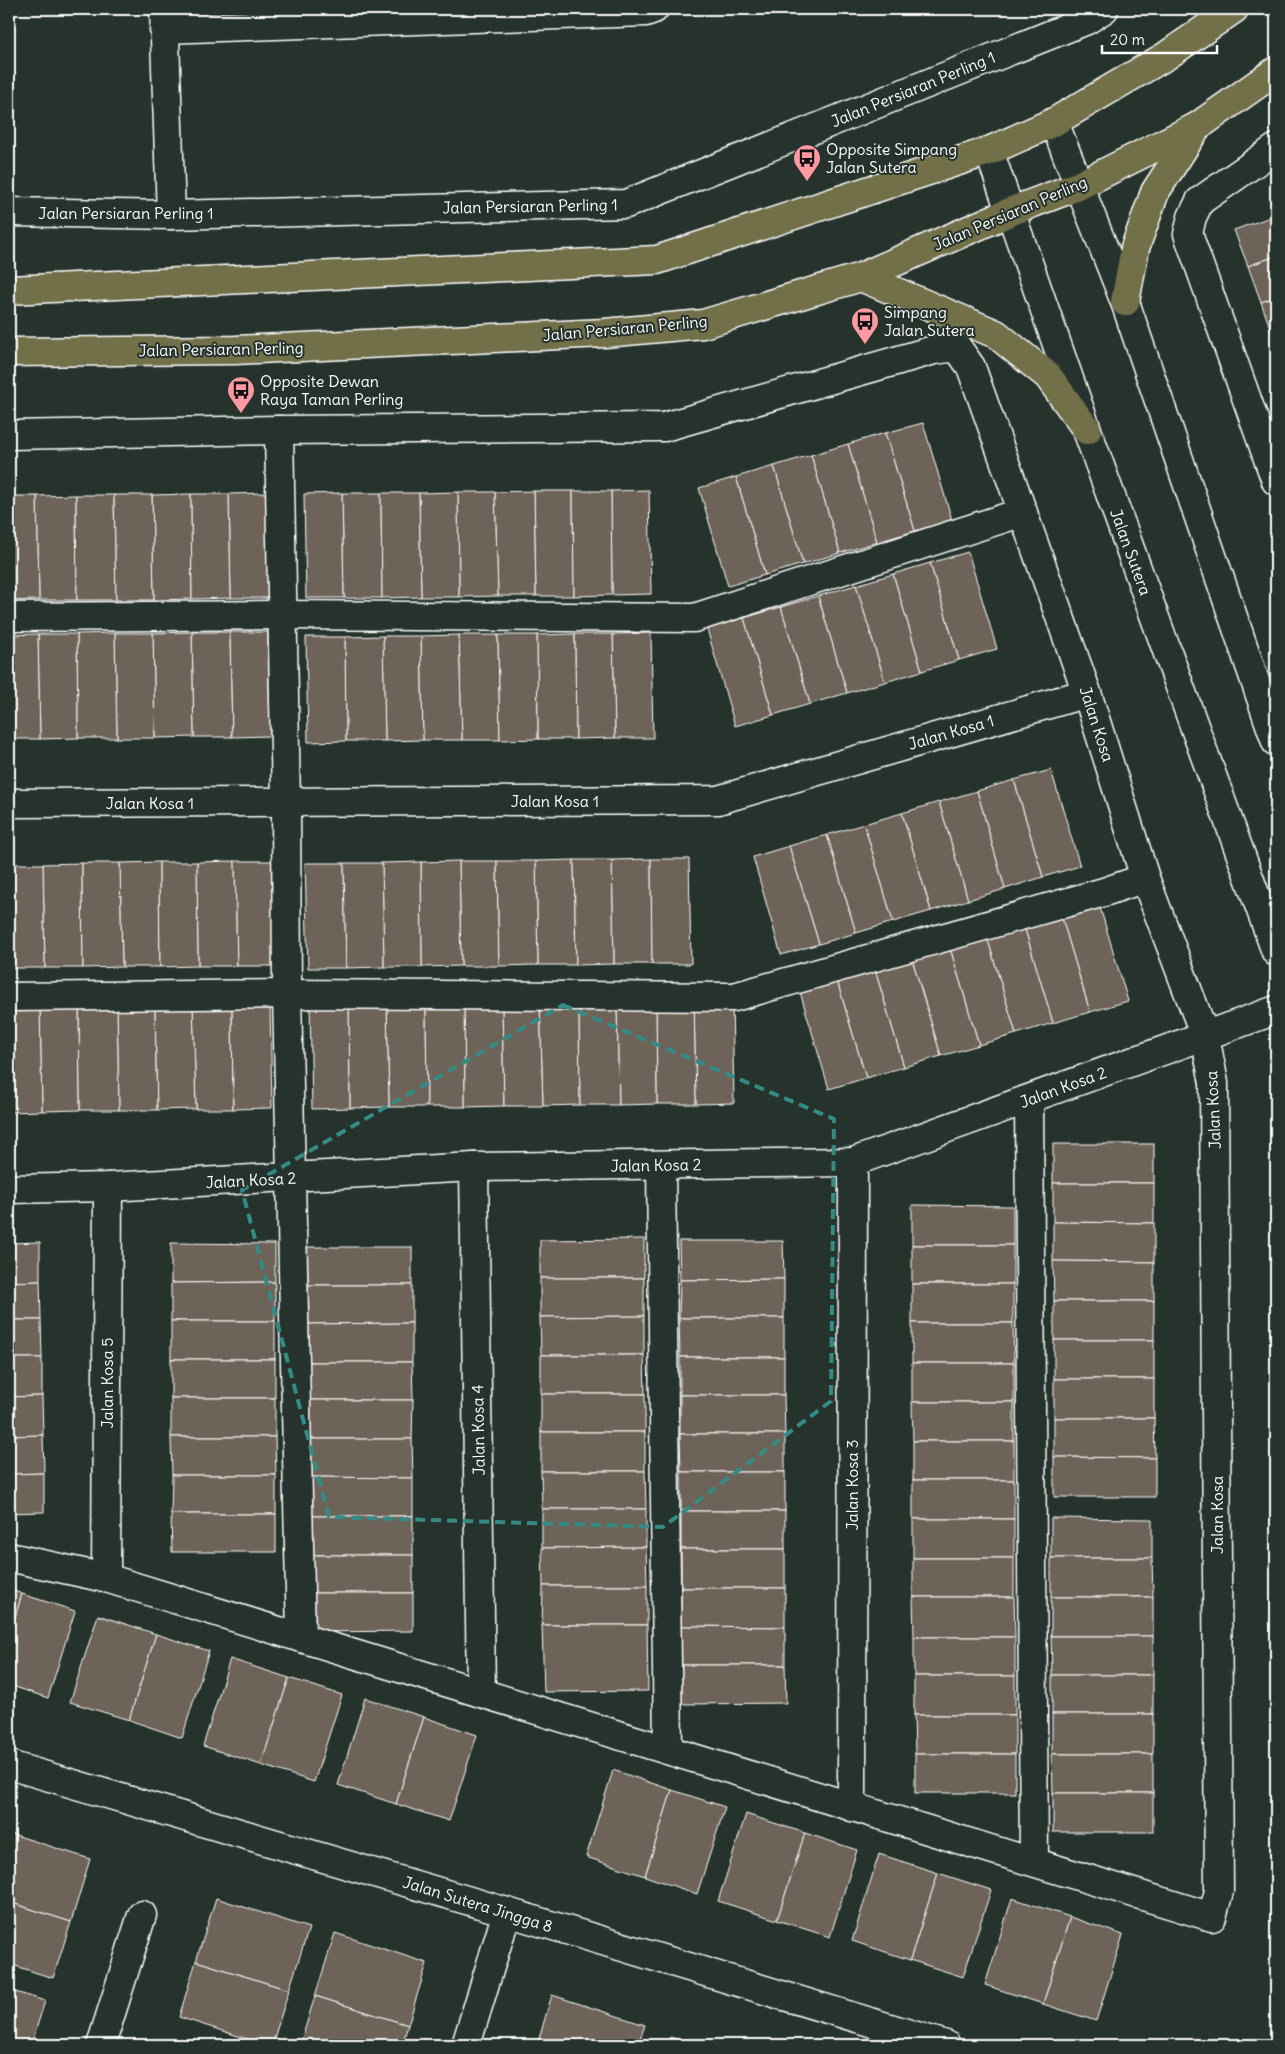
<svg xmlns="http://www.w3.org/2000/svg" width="1285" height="2054" font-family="Delius,sans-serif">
  <rect width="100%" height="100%" fill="#26332d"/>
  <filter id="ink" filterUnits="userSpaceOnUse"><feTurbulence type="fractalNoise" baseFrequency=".02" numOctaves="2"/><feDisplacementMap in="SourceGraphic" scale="10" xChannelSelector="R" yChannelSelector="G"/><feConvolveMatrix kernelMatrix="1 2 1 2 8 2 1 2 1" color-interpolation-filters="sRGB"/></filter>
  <g filter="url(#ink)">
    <g fill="#6e6458" stroke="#fff">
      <path d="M1276,215V256L1248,266L1234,230Z"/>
      <path d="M1276,256V297L1261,302L1248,266Z"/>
      <path d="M1276,297V338L1274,339L1261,302Z"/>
      <path d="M923,423L952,520L915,531L885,433Z"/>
      <path d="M885,433L915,531L877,542L848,444Z"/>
      <path d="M848,444L877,542L840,553L811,455Z"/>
      <path d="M811,455L840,553L803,564L774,466Z"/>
      <path d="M774,466L803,564L765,575L736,477Z"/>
      <path d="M736,477L765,575L728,586L699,488Z"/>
      <path d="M649,490L651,594L612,595L611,491Z"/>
      <path d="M534,491H573L574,596H536Z"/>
      <path d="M534,491L536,596H498L495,492Z"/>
      <path d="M573,491H611L612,595L574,596Z"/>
      <path d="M458,492H495L498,596L459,597Z"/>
      <path d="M458,492L459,597H421L419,493Z"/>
      <path d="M267,493L269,598H231L229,494Z"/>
      <path d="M342,493H381L382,598H344Z"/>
      <path d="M342,493L344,598H306L304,494Z"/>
      <path d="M381,493H419L421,597L382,598Z"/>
      <path d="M191,494L192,599L154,600L152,495Z"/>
      <path d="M191,494H229L231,598L192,599Z"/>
      <path d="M76,495L77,600H39L37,496Z"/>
      <path d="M76,495H114L116,600H77Z"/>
      <path d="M114,495H152L154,600H116Z"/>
      <path d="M9,496H37L39,600L9,601Z"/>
      <path d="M968,552L997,649L959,660L930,563Z"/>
      <path d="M930,563L959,660L922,671L893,574Z"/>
      <path d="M893,574L922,671L885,682L856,585Z"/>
      <path d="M856,585L885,682L847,693L818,596Z"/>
      <path d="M818,596L847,693L810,704L781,607Z"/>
      <path d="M781,607L810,704L773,715L744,618Z"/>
      <path d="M744,618L773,715L735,726L707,629Z"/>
      <path d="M192,632H230L232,737H194Z"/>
      <path d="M192,632L194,737L155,738L153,633Z"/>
      <path d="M230,632H268L270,736L232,737Z"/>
      <path d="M115,633H153L155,738H117Z"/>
      <path d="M115,633L117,738H78L77,634Z"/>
      <path d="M651,633L653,738H615L613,634Z"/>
      <path d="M38,634H77L78,738L40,739Z"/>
      <path d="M38,634L40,739H9V635Z"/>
      <path d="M575,634L576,739H538L537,635Z"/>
      <path d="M575,634H613L615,738L576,739Z"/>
      <path d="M459,635H498L500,740H462Z"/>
      <path d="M459,635L462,740H423L421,636Z"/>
      <path d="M498,635H537L538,739L500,740Z"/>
      <path d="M383,636H421L423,740L385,741Z"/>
      <path d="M383,636L385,741H346L345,637Z"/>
      <path d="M306,637H345L346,741L308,742Z"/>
      <path d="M1051,770L1080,866L1043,877L1014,780Z"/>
      <path d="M1014,780L1043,877L1005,889L977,791Z"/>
      <path d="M977,791L1005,889L968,900L939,802Z"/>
      <path d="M939,802L968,900L931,911L902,813Z"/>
      <path d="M902,813L931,911L893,922L864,824Z"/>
      <path d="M864,824L893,922L856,933L827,835Z"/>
      <path d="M827,835L856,933L819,944L789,846Z"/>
      <path d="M789,846L819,944L781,955L753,857Z"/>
      <path d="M651,859L652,964H614L612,860Z"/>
      <path d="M651,859H689L691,964H652Z"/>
      <path d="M574,860L576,965H538L536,861Z"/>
      <path d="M574,860H612L614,964L576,965Z"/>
      <path d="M235,861L237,966H198L197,862Z"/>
      <path d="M235,861H273L275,966H237Z"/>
      <path d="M459,861H497L499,966H461Z"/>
      <path d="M459,861L461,966L422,967L421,862Z"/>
      <path d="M497,861H536L538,965L499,966Z"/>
      <path d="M159,862L160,967H122L120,863Z"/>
      <path d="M159,862H197L198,966L160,967Z"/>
      <path d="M421,862L422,967H384L382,863Z"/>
      <path d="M82,863L83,968H45L43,864Z"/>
      <path d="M82,863H120L122,967L83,968Z"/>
      <path d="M305,863H344L346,968H308Z"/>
      <path d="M344,863H382L384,967L346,968Z"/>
      <path d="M9,864H43L45,968H9Z"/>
      <path d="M1099,904L1128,1001L1090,1012L1061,915Z"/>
      <path d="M1061,915L1090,1012L1053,1023L1024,926Z"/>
      <path d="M1024,926L1053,1023L1016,1034L987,937Z"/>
      <path d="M987,937L1016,1034L979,1045L950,948Z"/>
      <path d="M950,948L979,1045L941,1056L912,959Z"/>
      <path d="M912,959L941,1056L904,1067L875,970Z"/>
      <path d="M875,970L904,1067L866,1078L837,981Z"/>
      <path d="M837,981L866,1078L829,1089L800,992Z"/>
      <path d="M694,999H732L734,1103L696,1104Z"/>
      <path d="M694,999L696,1104H657L656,1000Z"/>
      <path d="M579,1000L580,1105L543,1106L540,1001Z"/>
      <path d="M579,1000H617L619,1105H580Z"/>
      <path d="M617,1000H656L657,1104L619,1105Z"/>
      <path d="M502,1001L504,1106L465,1107L464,1002Z"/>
      <path d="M502,1001H540L543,1106H504Z"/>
      <path d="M426,1002L427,1107H389L387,1003Z"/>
      <path d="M426,1002H464L465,1107H427Z"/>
      <path d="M349,1003H387L389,1107L350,1108Z"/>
      <path d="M349,1003L350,1108L312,1109L310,1004Z"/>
      <path d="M232,1004L233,1109H196L193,1005Z"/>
      <path d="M232,1004H270L272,1108L233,1109Z"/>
      <path d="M117,1005H155L157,1110H119Z"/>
      <path d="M117,1005L119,1110H80L79,1006Z"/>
      <path d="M155,1005H193L196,1109L157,1110Z"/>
      <path d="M79,1006L80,1110L42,1111L40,1007Z"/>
      <path d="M9,1007H40L42,1111L9,1112Z"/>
      <rect x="1053" y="1144" width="101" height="39"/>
      <path d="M1053,1183H1154V1223L1053,1222Z"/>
      <path d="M912,1205L1013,1206V1245H912Z"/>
      <path d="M1053,1222L1154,1223V1262L1053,1261Z"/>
      <path d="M644,1239V1278H540V1240Z"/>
      <path d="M679,1241H783L784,1279L680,1280Z"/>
      <path d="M40,1242V1281L9,1282V1243Z"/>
      <path d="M171,1243L275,1244V1282L171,1283Z"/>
      <rect x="912" y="1245" width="101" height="39"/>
      <path d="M307,1247H412V1285H308Z"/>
      <path d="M1053,1261L1154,1262V1301H1054Z"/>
      <path d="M540,1278H644V1316L540,1317Z"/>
      <path d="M784,1279V1318H679L680,1280Z"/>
      <path d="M40,1281L41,1320H9V1282Z"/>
      <path d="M275,1282V1321H171V1283Z"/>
      <rect x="912" y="1284" width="101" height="39"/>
      <path d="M308,1285H412V1323L308,1324Z"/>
      <rect x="1054" y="1301" width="100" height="39"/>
      <path d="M644,1316V1355H541L540,1317Z"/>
      <path d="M679,1318H784V1357H680Z"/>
      <path d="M9,1320H41L42,1358H9Z"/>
      <rect x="171" y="1321" width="104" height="38"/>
      <path d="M412,1323V1362H308V1324Z"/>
      <path d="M912,1323H1013L1014,1363H912Z"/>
      <rect x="1054" y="1340" width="100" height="39"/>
      <path d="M541,1355H644L645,1394H541Z"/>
      <rect x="680" y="1357" width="104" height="38"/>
      <path d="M9,1358H42V1396L9,1397Z"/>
      <rect x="171" y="1359" width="104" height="39"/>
      <path d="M308,1362H412L413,1400H308Z"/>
      <rect x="912" y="1363" width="102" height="39"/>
      <rect x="1054" y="1379" width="100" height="39"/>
      <rect x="541" y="1394" width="104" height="38"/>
      <path d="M680,1395H784L785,1434H680Z"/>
      <path d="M42,1396L43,1435L9,1436V1397Z"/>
      <rect x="171" y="1398" width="104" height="39"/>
      <path d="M308,1400H413L412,1439H308Z"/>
      <path d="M912,1402H1014V1441H913Z"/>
      <path d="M1054,1418H1154L1155,1458L1054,1457Z"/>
      <rect x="541" y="1432" width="104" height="39"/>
      <path d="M680,1434H785V1472H681Z"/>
      <path d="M43,1435L44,1473L9,1474V1436Z"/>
      <path d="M171,1437H275L276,1475H172Z"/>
      <path d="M308,1439H412L413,1478L309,1477Z"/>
      <rect x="913" y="1441" width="101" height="39"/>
      <path d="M1054,1457L1155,1458V1497H1054Z"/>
      <path d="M541,1471H645L646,1509H542Z"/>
      <rect x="681" y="1472" width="104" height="39"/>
      <path d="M44,1473V1512L9,1513V1474Z"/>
      <path d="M172,1475H276V1514H171Z"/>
      <path d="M309,1477L413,1478V1516H309Z"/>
      <rect x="913" y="1480" width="101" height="39"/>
      <path d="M542,1509H646V1547L542,1548Z"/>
      <rect x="681" y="1511" width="104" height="38"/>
      <path d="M171,1514H276V1552H172Z"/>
      <rect x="309" y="1516" width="104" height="39"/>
      <path d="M1051,1518L1152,1519V1558H1051Z"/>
      <rect x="913" y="1519" width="101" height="39"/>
      <path d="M646,1547L647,1586H543L542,1548Z"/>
      <rect x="681" y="1549" width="104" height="39"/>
      <rect x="309" y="1555" width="104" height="38"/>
      <rect x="913" y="1558" width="101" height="39"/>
      <path d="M1051,1558H1152L1153,1597H1051Z"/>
      <path d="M543,1586H647V1625H542Z"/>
      <path d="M681,1588H785V1627L681,1626Z"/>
      <path d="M9,1589L22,1594L9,1637Z"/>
      <path d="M309,1593H413V1631L309,1632Z"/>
      <path d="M22,1594L75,1611L48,1698L9,1685V1637Z"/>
      <path d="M913,1597H1014L1015,1637H914Z"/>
      <rect x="1051" y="1597" width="102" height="39"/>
      <path d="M98,1615L156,1634L129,1720L70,1702Z"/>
      <path d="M542,1625H647L648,1691L544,1692Z"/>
      <path d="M681,1626L785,1627V1665H681Z"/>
      <path d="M156,1634L209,1651L182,1738L129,1720Z"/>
      <path d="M1051,1636H1153V1675H1052Z"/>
      <rect x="914" y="1637" width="101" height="39"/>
      <path d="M230,1659L289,1678L261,1765L203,1746Z"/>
      <path d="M681,1665H785L786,1703L682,1704Z"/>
      <rect x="1052" y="1675" width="101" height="39"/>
      <rect x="914" y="1676" width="101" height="39"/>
      <path d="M289,1678L342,1695L314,1782L261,1765Z"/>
      <path d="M365,1698L424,1717L396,1804L338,1785Z"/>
      <rect x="1052" y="1714" width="101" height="40"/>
      <path d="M914,1715H1015V1754H915Z"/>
      <path d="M424,1717L477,1735L449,1821L396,1804Z"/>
      <rect x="915" y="1754" width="100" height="39"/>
      <path d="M1052,1754H1153V1793H1053Z"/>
      <path d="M613,1770L672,1790L645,1876L586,1857Z"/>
      <path d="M672,1790L725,1807L697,1894L645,1876Z"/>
      <rect x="1053" y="1793" width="100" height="39"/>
      <path d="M746,1814L805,1833L777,1920L718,1901Z"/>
      <path d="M9,1833L90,1859L71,1922L9,1902Z"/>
      <path d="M805,1833L857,1850L830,1937L777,1920Z"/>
      <path d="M879,1854L938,1873L910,1960L852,1941Z"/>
      <path d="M938,1873L991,1890L963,1977L910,1960Z"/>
      <path d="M216,1898L309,1928L289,1990L196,1961Z"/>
      <path d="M1012,1898L1070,1917L1043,2004L985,1985Z"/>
      <path d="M9,1902L71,1922L53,1978L9,1964Z"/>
      <path d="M1070,1917L1123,1935L1096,2021L1043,2004Z"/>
      <path d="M335,1933L427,1963L408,2025L315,1996Z"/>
      <path d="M196,1961L289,1990L272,2045H266L179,2017Z"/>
      <path d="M9,1990L45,2001L31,2045H9Z"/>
      <path d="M552,1995L645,2025L638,2045H537Z"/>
      <path d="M315,1996L408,2025L402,2045H300Z"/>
      <path d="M670,2037L697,2045H667Z"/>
      <path d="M171,2040L188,2045H169Z"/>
    </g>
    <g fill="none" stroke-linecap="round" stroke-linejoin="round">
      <g stroke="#fff" stroke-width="31">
        <g id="minor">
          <path d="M164,9L171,215"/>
          <path d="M164,29L646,12L654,9"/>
          <path d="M1054,122L1125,302L1276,742"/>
          <path d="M1276,148L1200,201L1192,217L1188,234L1276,481"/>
          <path d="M989,151L1087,430L1276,952"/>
          <path d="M9,212L171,215L626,204L1087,20L1104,9"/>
          <path d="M279,430L286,803L287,994L301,1638"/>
          <path d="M9,435L279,430L664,427L934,350L957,347L971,367L1087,693L1145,878L1205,1036L1214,1083L1219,1891L1212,1917L106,1578L9,1557"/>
          <path d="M9,617L282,615L694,618L1023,512"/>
          <path d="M9,803L718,800L1087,693"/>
          <path d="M9,997L287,994L734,997L1104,892L1145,878"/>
          <path d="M1029,1100L1034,1862"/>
          <path d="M661,1165L668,1750"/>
          <path d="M474,1167L481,1693"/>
          <path d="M9,1189L108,1187L474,1167L853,1162L1276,1010"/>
          <path d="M106,1578L108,1187"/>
          <path d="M9,1765L507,1912L946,2045"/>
          <path d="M852,1807L853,1162"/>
          <path d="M101,2045L142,1915"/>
          <path d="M466,2045L507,1912"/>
        </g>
      </g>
      <g stroke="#fff" stroke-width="31">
        <g id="major">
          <path d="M861,277L996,334L1048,376L1087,430"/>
          <path d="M9,290L657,260L989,151L1054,122L1166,56L1234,9"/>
          <path d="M1125,302L1135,248L1155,192L1197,127"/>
          <path d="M9,352L235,350L605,333L703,324L861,277L1012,211L1078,186L1198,126L1276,71"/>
        </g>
      </g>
      <use href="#minor" stroke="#26332d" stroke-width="28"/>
      <use href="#major" stroke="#726f4a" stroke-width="28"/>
    </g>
  </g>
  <path fill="none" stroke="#338b84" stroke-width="4" stroke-dasharray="10 6" stroke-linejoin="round" d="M563,1005L834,1119L831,1401L663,1527L329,1517L242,1190Z"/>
  <defs>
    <g id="bus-pin" transform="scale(1.4375)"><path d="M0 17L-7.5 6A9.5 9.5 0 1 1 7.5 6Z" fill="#ff9aa2" stroke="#26332d"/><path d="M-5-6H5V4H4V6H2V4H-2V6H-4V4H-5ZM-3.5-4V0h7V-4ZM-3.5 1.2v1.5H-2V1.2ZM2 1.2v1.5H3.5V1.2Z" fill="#111"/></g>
  </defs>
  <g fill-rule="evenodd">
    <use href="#bus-pin" x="807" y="158"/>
    <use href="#bus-pin" x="865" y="321"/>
    <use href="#bus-pin" x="241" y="390"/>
  </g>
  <g text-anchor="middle" stroke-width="4" stroke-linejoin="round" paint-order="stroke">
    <g font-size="16" fill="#fff" stroke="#26332d">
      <text transform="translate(913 89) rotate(-22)" y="6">Jalan Persiaran Perling 1</text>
      <text transform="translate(530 206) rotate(-1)" y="6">Jalan Persiaran Perling 1</text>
      <text x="126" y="219">Jalan Persiaran Perling 1</text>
      <text transform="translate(1010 213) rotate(-23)" y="6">Jalan Persiaran Perling</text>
      <text transform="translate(625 328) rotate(-5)" y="6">Jalan Persiaran Perling</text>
      <text transform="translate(221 349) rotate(-1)" y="6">Jalan Persiaran Perling</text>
      <text transform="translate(1131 552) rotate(70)" y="6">Jalan Sutera</text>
      <text transform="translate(1097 724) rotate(72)" y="6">Jalan Kosa</text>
      <text transform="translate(951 732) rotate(-16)" y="6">Jalan Kosa 1</text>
      <text x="555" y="807">Jalan Kosa 1</text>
      <text x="150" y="809">Jalan Kosa 1</text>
      <text transform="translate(1063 1087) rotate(-20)" y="6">Jalan Kosa 2</text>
      <text transform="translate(1213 1110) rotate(-93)" y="6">Jalan Kosa</text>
      <text transform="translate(656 1165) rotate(-1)" y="6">Jalan Kosa 2</text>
      <text transform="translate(251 1180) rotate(-3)" y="6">Jalan Kosa 2</text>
      <text transform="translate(107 1383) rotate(-90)" y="6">Jalan Kosa 5</text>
      <text transform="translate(478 1430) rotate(-91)" y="6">Jalan Kosa 4</text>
      <text transform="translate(852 1485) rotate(-90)" y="6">Jalan Kosa 3</text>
      <text transform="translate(1217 1515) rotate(-90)" y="6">Jalan Kosa</text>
      <text transform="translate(478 1904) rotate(17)" y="6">Jalan Sutera Jingga 8</text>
    </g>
    <g font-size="16" fill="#fff" stroke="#26332d" text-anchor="start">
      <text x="826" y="155">Opposite Simpang<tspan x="826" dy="18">Jalan Sutera</tspan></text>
      <text x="884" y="318">Simpang<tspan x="884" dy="18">Jalan Sutera</tspan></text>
      <text x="260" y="387">Opposite Dewan<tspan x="260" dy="18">Raya Taman Perling</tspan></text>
    </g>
  </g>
  <rect width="1285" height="2054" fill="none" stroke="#26332d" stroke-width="30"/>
  <rect x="15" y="15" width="1255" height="2024" fill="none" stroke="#fff" stroke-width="2" filter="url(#ink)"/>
  <path d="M1102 45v8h115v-8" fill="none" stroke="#ffffff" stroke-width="2.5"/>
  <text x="1110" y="45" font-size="15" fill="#ffffff" stroke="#26332d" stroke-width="4" paint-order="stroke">20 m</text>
</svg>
